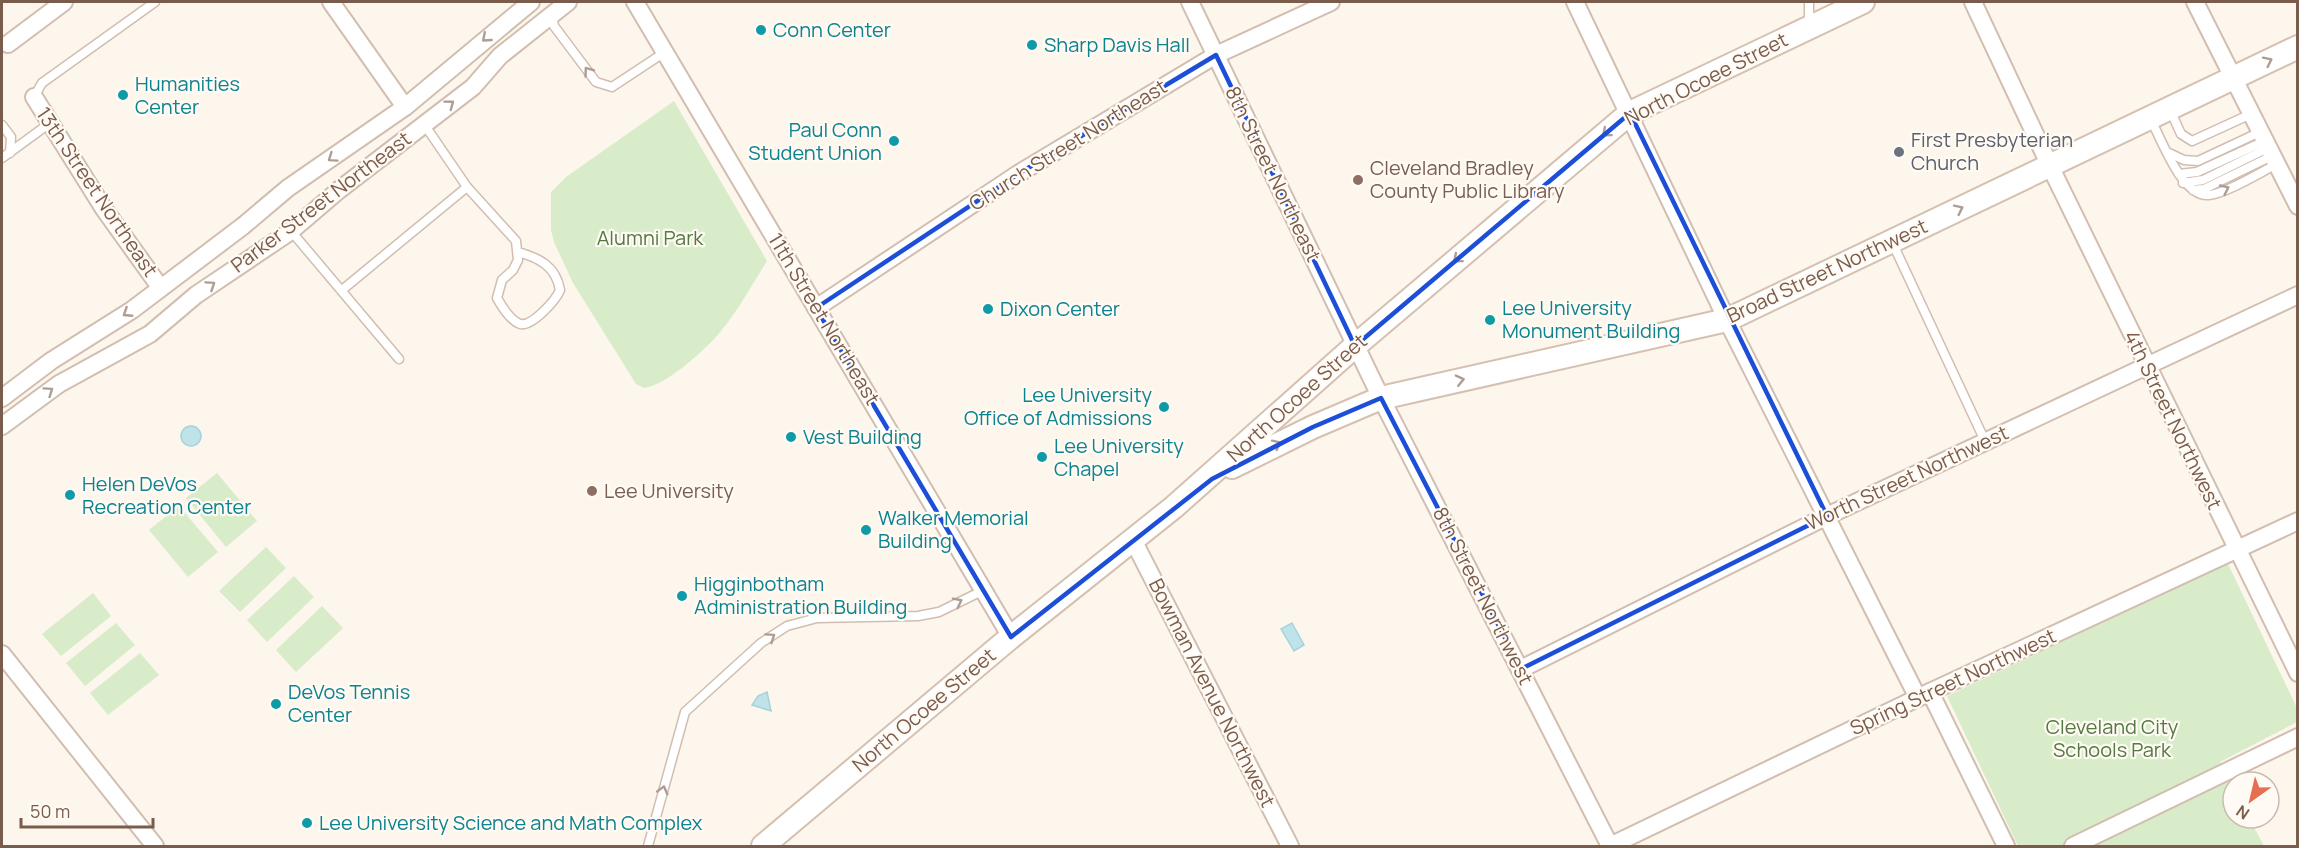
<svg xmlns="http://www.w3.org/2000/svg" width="2299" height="848" font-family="Manrope,sans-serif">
  <rect width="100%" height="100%" fill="#fdf6ec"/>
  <g fill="#d8ecc9">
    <path d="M674,101L767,261C751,286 735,316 715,338C700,354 666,385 644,388L636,384L573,283L554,242L551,230V192L566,177Z"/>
    <path d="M217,473L257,521L226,547L186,498Z"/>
    <path d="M179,506L218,552L188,577L149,530Z"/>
    <path d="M266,547L286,568L240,612L219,591Z"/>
    <path d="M2228,564L2297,708V722L2220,762L2233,788V818H2249L2264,846H2018L1947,696Z"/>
    <path d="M294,576L314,597L267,642L247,620Z"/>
    <path d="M93,593L111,616L61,656L42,634Z"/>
    <path d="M322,606L343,628L296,672L276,650Z"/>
    <path d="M116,623L135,645L85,686L66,663Z"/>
    <path d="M140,653L159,675L108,715L90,693Z"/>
  </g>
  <g fill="#bfe3e8" stroke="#a5d3da" stroke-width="1.5">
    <circle cx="191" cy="436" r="10"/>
    <path d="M1292,623L1304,645L1294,651L1281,629Z"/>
    <path d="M767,692L771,711L752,705L758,696Z"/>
  </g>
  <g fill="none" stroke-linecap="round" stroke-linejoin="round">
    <g stroke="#d1beb0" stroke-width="11">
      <g id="lane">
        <path d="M552,14L554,26L596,82L612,87L665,52"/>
        <path d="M1809,25V2"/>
        <path d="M34,97L42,83L155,2"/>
        <path d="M2170,110L2181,134L2192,141L2251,114"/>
        <path d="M2150,118C2161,138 2182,198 2209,195C2227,193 2259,173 2277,164"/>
        <path d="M424,124L467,187L516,241L518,260L513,270L502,280L497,298C502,307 510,320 520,324C532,327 556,300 560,290C556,266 539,258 518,252"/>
        <path d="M2,125L11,137L10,153"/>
        <path d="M2169,153L2184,160L2198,161L2260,132"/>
        <path d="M2,158L50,123"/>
        <path d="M2179,174L2197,172L2265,141"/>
        <path d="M2183,183L2203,180L2268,148"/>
        <path d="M2193,190L2204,189L2272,156"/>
        <path d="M291,231L399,359"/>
        <path d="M1892,242L1985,441"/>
        <path d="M342,290L467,187"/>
        <path d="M648,846L685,712L761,643L787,626L817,618L918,616L939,612L984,590"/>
      </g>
    </g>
    <g stroke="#d1beb0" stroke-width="20">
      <g id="street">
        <path d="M331,2L405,107"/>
        <path d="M635,2L1011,637"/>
        <path d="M1190,2L1381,398L1610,846L1930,692L2298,521"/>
        <path d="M1575,2L1727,320L1918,698"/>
        <path d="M1973,2L2050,166L2298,673"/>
        <path d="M2195,2L2298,206"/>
        <path d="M8,44L64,2"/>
        <path d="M34,97L104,209L160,287"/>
        <path d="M816,308L1018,174L1216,55L1331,2"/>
        <path d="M2,398L51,361L132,310L243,226L288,188L405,107L531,2"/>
        <path d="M2,426L59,384L150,334L196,295L291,231L339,190L473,87L500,56L568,2"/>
        <path d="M1133,540L1290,846"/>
        <path d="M2,654L155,846"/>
        <path d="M1521,669L1827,516L2298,295"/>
        <path d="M1930,692L2006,846"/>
        <path d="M2073,846L2298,737"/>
      </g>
    </g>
    <g stroke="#d6c0b0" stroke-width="26">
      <g id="secondary">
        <path d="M1232,467L1313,427L1381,398L1727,320L2298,47"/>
        <path d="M763,846L1011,637L1174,507L1355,346L1630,113L1863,2"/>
      </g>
    </g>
    <use href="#lane" stroke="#fff" stroke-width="8"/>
    <use href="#street" stroke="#fff" stroke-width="16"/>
    <use href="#secondary" stroke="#fff" stroke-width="22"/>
  </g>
  <defs><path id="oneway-chevron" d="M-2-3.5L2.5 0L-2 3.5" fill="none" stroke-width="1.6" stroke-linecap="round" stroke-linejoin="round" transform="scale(1.5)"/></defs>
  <g stroke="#af9d94">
    <use href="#oneway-chevron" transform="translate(486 38) rotate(139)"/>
    <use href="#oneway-chevron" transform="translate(2268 61) rotate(-26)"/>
    <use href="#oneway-chevron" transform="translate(588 71) rotate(-126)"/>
    <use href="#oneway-chevron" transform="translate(450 104) rotate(-37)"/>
    <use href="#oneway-chevron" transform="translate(1606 133) rotate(140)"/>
    <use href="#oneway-chevron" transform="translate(332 158) rotate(145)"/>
    <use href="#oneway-chevron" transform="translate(2225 189) rotate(-25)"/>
    <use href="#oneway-chevron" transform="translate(1959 209) rotate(-26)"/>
    <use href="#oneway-chevron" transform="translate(1457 259) rotate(140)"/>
    <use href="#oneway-chevron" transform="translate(211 285) rotate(-34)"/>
    <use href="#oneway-chevron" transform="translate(127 313) rotate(147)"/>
    <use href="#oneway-chevron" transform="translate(1460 380) rotate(-13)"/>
    <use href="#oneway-chevron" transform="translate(49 391) rotate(-35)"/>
    <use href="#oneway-chevron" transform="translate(1277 444) rotate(-26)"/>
    <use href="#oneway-chevron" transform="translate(958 602) rotate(-27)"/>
    <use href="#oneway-chevron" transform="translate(771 637) rotate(-34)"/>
    <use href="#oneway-chevron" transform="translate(663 790) rotate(-75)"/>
  </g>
  <path fill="none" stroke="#1d4ed8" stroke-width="4.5" stroke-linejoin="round" d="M1216,55L1355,346L1630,113L1827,516L1521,669L1381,398L1313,427L1212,479L1011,637L816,308L1018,174Z"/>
  <g fill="#0f9aa8" stroke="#fffaf3" stroke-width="2">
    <circle cx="761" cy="30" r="6"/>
    <circle cx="1032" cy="45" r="6"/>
    <circle cx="123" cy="95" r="6"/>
    <circle cx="894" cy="141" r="6"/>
    <circle cx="988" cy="309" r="6"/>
    <circle cx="1490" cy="320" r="6"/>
    <circle cx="1164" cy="407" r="6"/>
    <circle cx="791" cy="437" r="6"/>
    <circle cx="1042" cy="457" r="6"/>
    <circle cx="70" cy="495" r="6"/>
    <circle cx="866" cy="530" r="6"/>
    <circle cx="682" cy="596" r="6"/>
    <circle cx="276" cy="704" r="6"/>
    <circle cx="307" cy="823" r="6"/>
  </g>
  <circle fill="#6b7280" stroke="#fffaf3" stroke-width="2" cx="1899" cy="152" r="6"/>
  <g fill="#8d6e63" stroke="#fffaf3" stroke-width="2">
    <circle cx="1358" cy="180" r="6"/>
    <circle cx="592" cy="491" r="6"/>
  </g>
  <g text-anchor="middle" stroke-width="4.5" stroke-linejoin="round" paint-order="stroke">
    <g font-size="20" fill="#0d838f" stroke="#fffaf3" text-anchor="start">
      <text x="773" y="37">Conn Center</text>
      <text x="1044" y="52">Sharp Davis Hall</text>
      <text x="135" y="91">Humanities<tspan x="135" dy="23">Center</tspan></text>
      <text x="882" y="137" text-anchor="end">Paul Conn<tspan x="882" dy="23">Student Union</tspan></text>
      <text x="1502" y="315">Lee University<tspan x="1502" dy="23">Monument Building</tspan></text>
      <text x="1000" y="316">Dixon Center</text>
      <text x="1152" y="402" text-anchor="end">Lee University<tspan x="1152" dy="23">Office of Admissions</tspan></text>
      <text x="803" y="444">Vest Building</text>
      <text x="1054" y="453">Lee University<tspan x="1054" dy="23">Chapel</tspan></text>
      <text x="82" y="491">Helen DeVos<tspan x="82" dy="23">Recreation Center</tspan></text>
      <text x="878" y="525">Walker Memorial<tspan x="878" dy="23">Building</tspan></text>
      <text x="694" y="591">Higginbotham<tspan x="694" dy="23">Administration Building</tspan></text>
      <text x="288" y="699">DeVos Tennis<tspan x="288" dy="23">Center</tspan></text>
      <text x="319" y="830">Lee University Science and Math Complex</text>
    </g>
    <g font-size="20" fill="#7a5c4d" stroke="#fffaf3">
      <text transform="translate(1706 79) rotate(-27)" y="7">North Ocoee Street</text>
      <text transform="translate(1068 145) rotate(-32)" y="7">Church Street Northeast</text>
      <text transform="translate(1273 174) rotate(64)" y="7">8th Street Northeast</text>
      <text transform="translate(97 192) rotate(56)" y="7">13th Street Northeast</text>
      <text transform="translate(321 202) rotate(-37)" y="7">Parker Street Northeast</text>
      <text transform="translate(1827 271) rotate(-25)" y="7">Broad Street Northwest</text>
      <text transform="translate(824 319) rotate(59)" y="7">11th Street Northeast</text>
      <text transform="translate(1297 398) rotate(-42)" y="7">North Ocoee Street</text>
      <text transform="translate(2173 420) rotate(64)" y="7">4th Street Northwest</text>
      <text transform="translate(1907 478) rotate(-25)" y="7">Worth Street Northwest</text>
      <text transform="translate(1483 596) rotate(63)" y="7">8th Street Northwest</text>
      <text transform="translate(1953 682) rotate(-25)" y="7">Spring Street Northwest</text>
      <text transform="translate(1212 693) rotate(63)" y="7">Bowman Avenue Northwest</text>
      <text transform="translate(924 710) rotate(-40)" y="7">North Ocoee Street</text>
    </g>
    <g font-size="20" fill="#5b616d" stroke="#fffaf3" text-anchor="start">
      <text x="1911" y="147">First Presbyterian<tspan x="1911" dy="23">Church</tspan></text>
    </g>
    <g font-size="20" fill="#785e54" stroke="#fffaf3" text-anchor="start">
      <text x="1370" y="175">Cleveland Bradley<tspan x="1370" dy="23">County Public Library</tspan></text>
      <text x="604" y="498">Lee University</text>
    </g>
    <g font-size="20" fill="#537a41" stroke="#fffaf3">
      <text x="650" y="245">Alumni Park</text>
      <text x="2112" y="734">Cleveland City<tspan x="2112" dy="23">Schools Park</tspan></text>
    </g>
  </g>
  <rect width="2299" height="848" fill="none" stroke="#7a5c4d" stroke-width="6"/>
  <g transform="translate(2251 800) rotate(214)"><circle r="28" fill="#fffaf3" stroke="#cabbb1" stroke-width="1.5"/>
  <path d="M0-4.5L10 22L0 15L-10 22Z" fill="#e76f51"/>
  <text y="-9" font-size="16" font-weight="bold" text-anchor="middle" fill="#7a5c4d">N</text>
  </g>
  <path d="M21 818v9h132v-9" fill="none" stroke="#7a5c4d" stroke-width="3"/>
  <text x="30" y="818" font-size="18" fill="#7a5c4d" stroke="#fffaf3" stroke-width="4.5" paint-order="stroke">50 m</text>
</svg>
